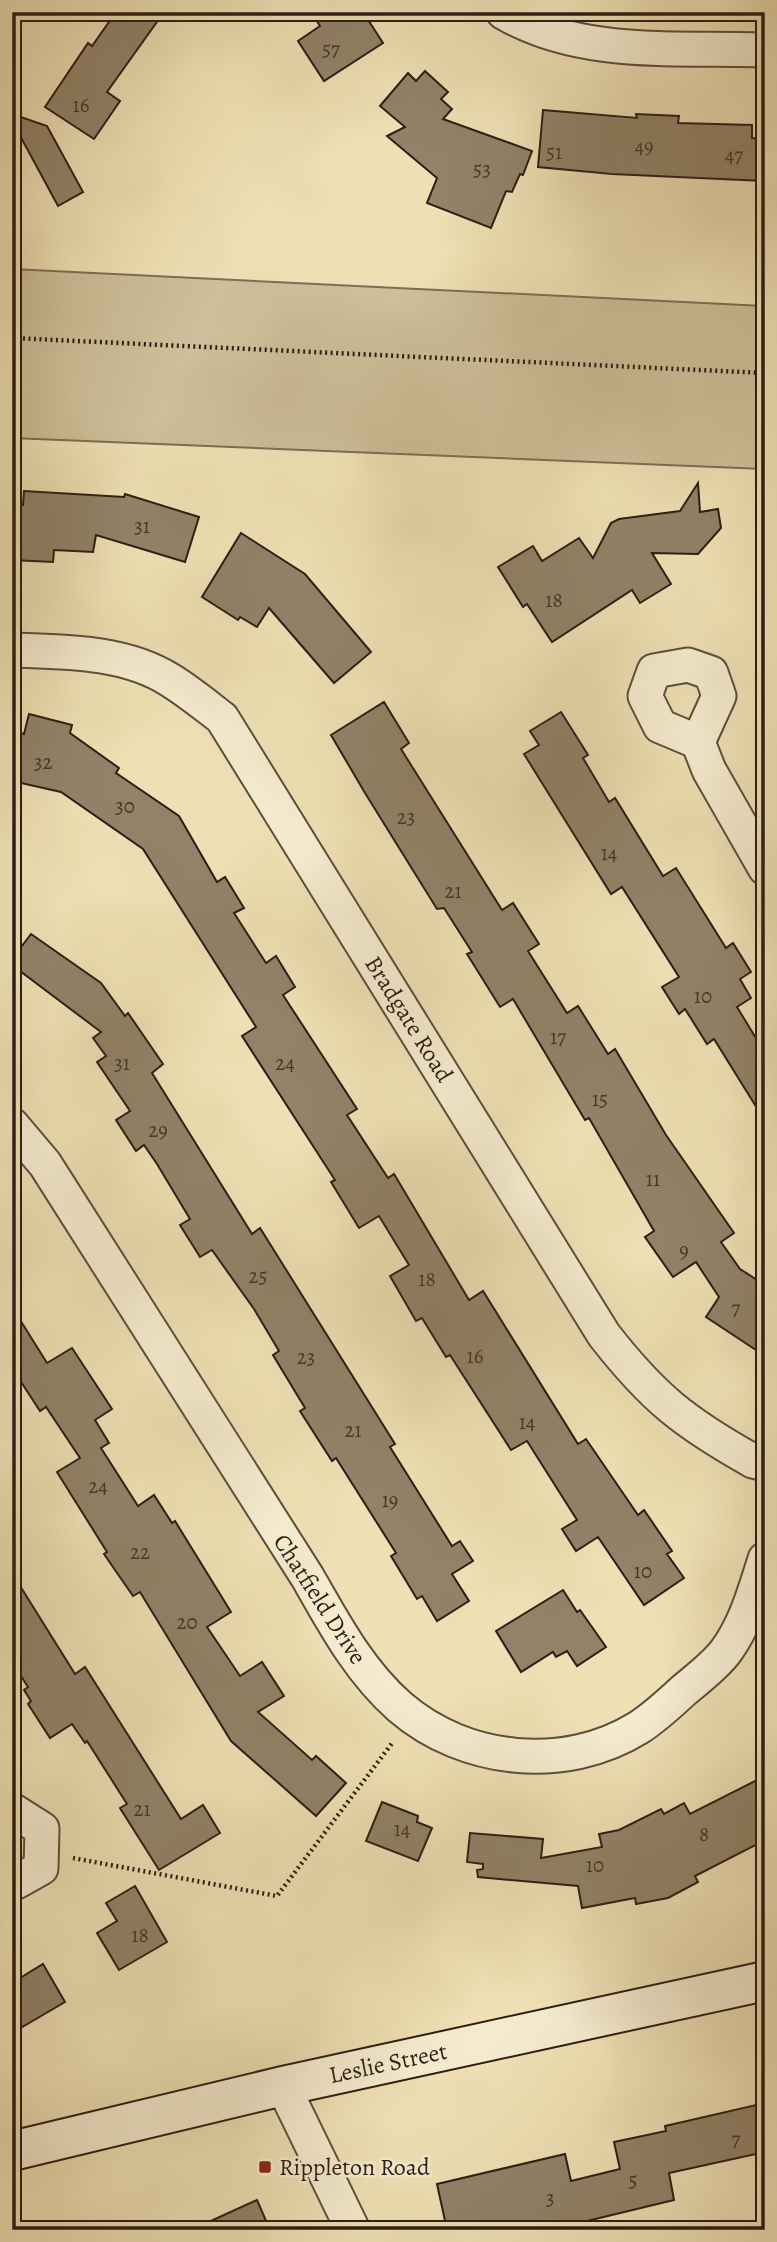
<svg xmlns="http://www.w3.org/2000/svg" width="777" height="2242" font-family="Alegreya,serif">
  <rect width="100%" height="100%" fill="#eee0b4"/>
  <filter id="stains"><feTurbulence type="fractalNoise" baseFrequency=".00286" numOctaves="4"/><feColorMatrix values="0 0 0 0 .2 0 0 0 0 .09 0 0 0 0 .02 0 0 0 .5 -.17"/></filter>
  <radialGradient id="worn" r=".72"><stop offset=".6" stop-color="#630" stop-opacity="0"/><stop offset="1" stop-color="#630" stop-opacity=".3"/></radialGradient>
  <path fill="#cdbf99" stroke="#7d6e57" stroke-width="2" d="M12,269L765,306V469L12,438Z"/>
  <g fill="#918268" stroke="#2d1d15" stroke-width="2">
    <path d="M116,12H164L107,92L120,101L94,139L45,107L88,43L92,46Z"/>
    <path d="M311,12H363L383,43L324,81L298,41L320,26Z"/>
    <path d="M425,71L448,92L441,99L452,109L443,119L532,151L523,175L520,174L512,192L506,191L491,228L427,203L437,178L387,136L405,127L380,106L408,73L416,81Z"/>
    <path d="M543,110L637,118L636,114L679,116L678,123L752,125V138L765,139V181L612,174L538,167Z"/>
    <path d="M12,114L47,126L83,192L58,206L12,121Z"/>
    <path d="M698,483L700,512L718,509L721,528L698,554L652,553L671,584L640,603L632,590L552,642L527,604L523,607L498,567L533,546L542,561L579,538L593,558L611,523L619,519L680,511Z"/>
    <path d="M24,491L124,497L125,494L199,517L185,562L96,535L93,552L54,550L53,562L12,560V505H23Z"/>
    <path d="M241,533L305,574L371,652L334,683L269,608L257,627L240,617L238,620L202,597Z"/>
    <path d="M384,702L409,743L401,749L502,910L513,903L539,944L528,951L567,1013L578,1006L608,1054L615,1049L666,1135L734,1233L721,1242L740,1269L765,1285V1356L706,1317L719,1297L696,1262L673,1277L645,1237L654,1231L589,1118L585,1120L513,999L500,1007L467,954L472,952L444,908L437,909L365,793L331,735Z"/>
    <path d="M561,712L588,755L583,758L609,802L615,798L663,876L676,868L726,948L733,943L751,972L740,979L751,998L737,1007L765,1053V1121L714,1039L707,1044L685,1009L679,1014L662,987L679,977L622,887L611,894L524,754L539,745L530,731Z"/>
    <path d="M29,714L72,725L70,733L119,768L116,773L179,816L217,882L225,877L244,908L234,913L266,963L276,956L295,987L283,995L357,1109L347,1115L388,1178L394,1174L469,1300L483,1291L578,1444L586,1439L638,1515L644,1510L672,1551L667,1554L684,1578L644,1605L598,1537L576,1551L562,1529L577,1520L527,1441L511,1450L450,1355L446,1357L422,1318L416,1321L390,1276L409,1265L379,1216L359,1228L331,1182L335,1180L242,1036L256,1027L143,849L61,792L12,781V731L24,734Z"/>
    <path d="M31,934L101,983L125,1016L128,1013L163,1064L152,1073L252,1234L260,1228L395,1444L390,1447L452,1546L460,1541L473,1561L452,1574L469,1601L437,1621L422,1596L417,1599L391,1556L396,1553L336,1458L332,1461L300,1411L305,1408L273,1355L279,1351L254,1309L212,1250L200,1257L180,1225L190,1219L157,1164L144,1145L136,1151L116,1120L130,1111L97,1062L106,1056L93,1038L101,1032L12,965V959Z"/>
    <path d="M12,1307L47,1363L72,1348L112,1409L95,1420L109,1443L101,1448L138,1506L154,1495L172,1523L175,1521L231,1612L207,1627L240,1676L262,1662L284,1696L258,1712L312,1760L316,1756L346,1783L316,1816L231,1741L140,1592L133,1596L104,1554L107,1552L57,1472L80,1458L46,1407L40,1411L12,1368Z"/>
    <path d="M12,1573L75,1674L85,1667L181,1819L203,1805L220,1833L159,1870L120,1808L127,1804L87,1741L85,1743L72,1724L50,1738L28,1704L31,1701L24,1690L28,1687L12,1662Z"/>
    <path d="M563,1590L577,1612L580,1610L606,1647L577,1666L567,1651L556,1657L553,1652L521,1672L496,1631Z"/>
    <path d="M765,1776V1840L695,1876L698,1882L668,1898L636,1904L635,1898L582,1908L578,1886L478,1877L477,1870L483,1869V1864L467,1862L470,1833L543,1839L541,1858L602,1847L599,1834L619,1830L661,1809L664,1814L684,1803L690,1814Z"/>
    <path d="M382,1802L418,1816L417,1822L432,1828L418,1861L366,1841Z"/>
    <path d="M135,1886L167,1942L119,1970L97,1933L117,1921L106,1903Z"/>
    <path d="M43,1964L65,2002L12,2033V1983Z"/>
    <path d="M765,2103V2152L669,2173L674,2200L550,2230H447L437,2184L565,2154L571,2181L620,2169L614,2142L666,2131L665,2126Z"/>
    <path d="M257,2200L270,2230H191Z"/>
  </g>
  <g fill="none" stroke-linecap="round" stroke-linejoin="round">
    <g stroke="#5d4e3d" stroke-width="37">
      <g id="street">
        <path d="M503,12C580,58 678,47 765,50"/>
        <path d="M12,650C64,652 124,651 170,680C188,691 205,705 222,718L604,1335C653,1398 685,1423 753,1461L765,1464"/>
        <path d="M698,742L660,726L645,696L654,671L688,665L711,673L719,696L698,742L709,770L765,868"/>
        <path d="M12,1125L45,1164L308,1578C334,1624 360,1672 400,1707C465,1763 565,1773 638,1728C654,1718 669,1704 683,1691C697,1679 715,1666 726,1651C746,1624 755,1590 765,1559"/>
        <path d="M12,1810L42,1829L41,1868L16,1882L12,1880"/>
        <path d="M283,2086L353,2230"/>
      </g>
    </g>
    <g stroke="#2d1d15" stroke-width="42">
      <path id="secondary" d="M12,2151L283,2086L765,1981"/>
    </g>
    <g stroke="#2d1d15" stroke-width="4.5" stroke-dasharray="2 3.5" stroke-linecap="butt">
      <path d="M12,338L765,373"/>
      <path d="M73,1858L277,1896L393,1742"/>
    </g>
    <use href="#street" stroke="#f4ebce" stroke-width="33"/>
    <use href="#secondary" stroke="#f4ebce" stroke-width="38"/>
  </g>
  <rect fill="#8f2418" stroke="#f4ebce" stroke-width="2.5" x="258" y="2160" width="14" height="14" rx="3.5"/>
  <g text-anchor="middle" stroke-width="5" stroke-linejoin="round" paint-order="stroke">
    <g font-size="21" fill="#46362a">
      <text x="331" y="56">57</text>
      <text x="81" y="112">16</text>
      <text x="644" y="153">49</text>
      <text x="554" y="159">51</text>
      <text x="734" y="162">47</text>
      <text x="482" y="176">53</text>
      <text x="142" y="533">31</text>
      <text x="554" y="607">18</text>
      <text x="43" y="769">32</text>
      <text x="125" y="813">30</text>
      <text x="406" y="824">23</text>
      <text x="609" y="860">14</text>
      <text x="453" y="898">21</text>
      <text x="703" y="1003">10</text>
      <text x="558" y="1044">17</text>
      <text x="122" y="1070">31</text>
      <text x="285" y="1070">24</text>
      <text x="600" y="1106">15</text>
      <text x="158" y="1137">29</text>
      <text x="653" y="1186">11</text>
      <text x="684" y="1257">9</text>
      <text x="258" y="1283">25</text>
      <text x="427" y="1286">18</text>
      <text x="736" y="1315">7</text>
      <text x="475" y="1363">16</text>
      <text x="306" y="1364">23</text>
      <text x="527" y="1429">14</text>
      <text x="353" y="1437">21</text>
      <text x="98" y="1493">24</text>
      <text x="390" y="1507">19</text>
      <text x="140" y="1559">22</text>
      <text x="643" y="1578">10</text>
      <text x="187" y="1629">20</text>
      <text x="142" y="1816">21</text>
      <text x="402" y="1836">14</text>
      <text x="704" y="1841">8</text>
      <text x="595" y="1872">10</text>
      <text x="140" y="1942">18</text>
      <text x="736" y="2146">7</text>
      <text x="633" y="2187">5</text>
      <text x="550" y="2205">3</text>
    </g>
    <g font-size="24" fill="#2d1d15" stroke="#f4ebce">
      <text transform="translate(409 1019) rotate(58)" y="8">Bradgate Road</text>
      <text transform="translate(320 1599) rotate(57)" y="8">Chatfield Drive</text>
      <text transform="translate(388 2063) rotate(-12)" y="8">Leslie Street</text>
    </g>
    <g font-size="24" fill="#2d1d15" stroke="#f4ebce" text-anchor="start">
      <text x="279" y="2175">Rippleton Road</text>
    </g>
  </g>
  <rect width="777" height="2242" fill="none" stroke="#eee0b4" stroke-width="42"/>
  <rect x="14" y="14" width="749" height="2214" fill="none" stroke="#2d1d15" stroke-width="3.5"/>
  <rect x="21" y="21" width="735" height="2200" fill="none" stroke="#2d1d15" stroke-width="2"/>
  <rect width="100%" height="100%" filter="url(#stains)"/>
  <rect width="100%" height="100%" fill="url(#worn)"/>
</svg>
